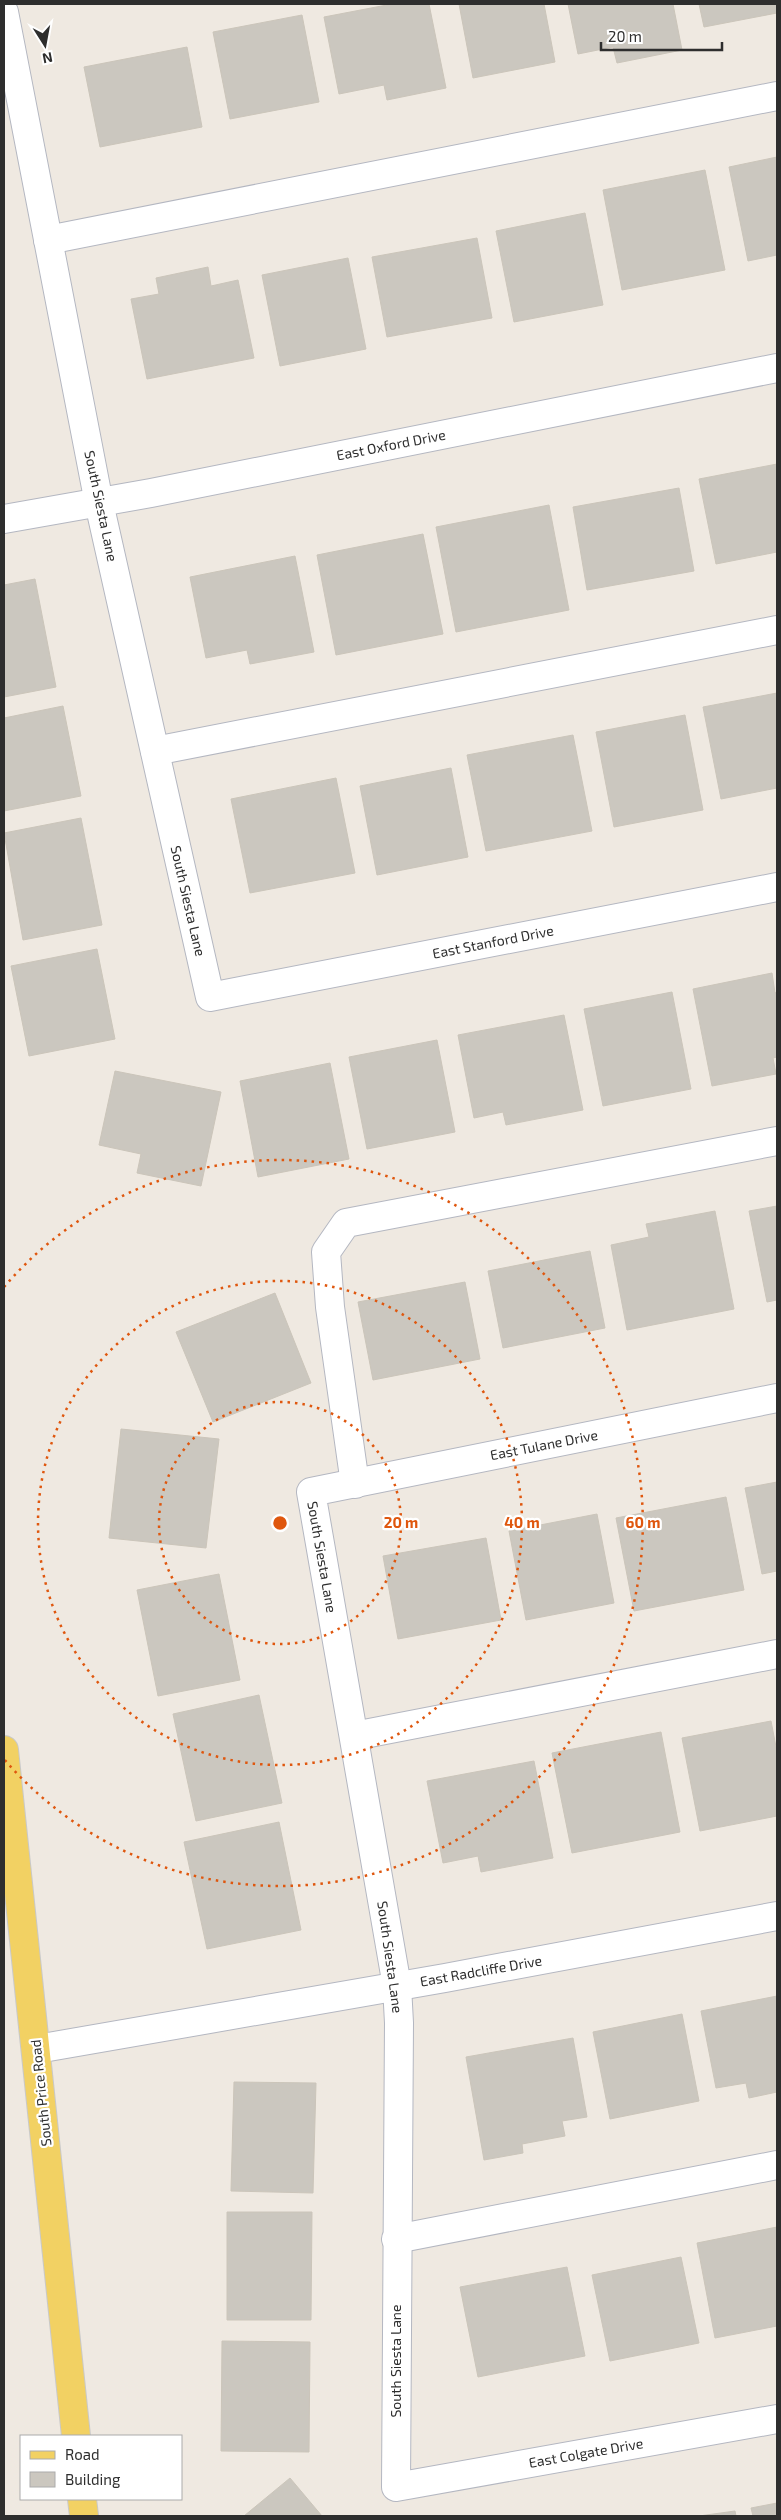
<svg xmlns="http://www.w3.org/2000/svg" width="781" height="2520" font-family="'Exo 2',sans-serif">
  <rect width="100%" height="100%" fill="#efe9e1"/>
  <g fill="#cbc7bf" stroke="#cbc5ba">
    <path d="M392,4H429L446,88L387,100L384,85L339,94L324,17Z"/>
    <path d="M459,4H544L555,62L473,78Z"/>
    <path d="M568,4H673L682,50L617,63L613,47L578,54Z"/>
    <path d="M699,4H777V13L704,27Z"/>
    <path d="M302,15L319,102L230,119L213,32Z"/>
    <path d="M187,47L202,127L100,147L84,67Z"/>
    <path d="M777,157V255L748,261L729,167Z"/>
    <path d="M705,170L725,270L622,290L603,190Z"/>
    <path d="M585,213L603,305L514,322L496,231Z"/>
    <path d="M477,238L492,318L387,337L372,257Z"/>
    <path d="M348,258L366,349L280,366L262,275Z"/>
    <path d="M208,267L211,286L238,280L254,358L147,379L131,299L159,294L156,278Z"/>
    <path d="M777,464V552L716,564L699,479Z"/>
    <path d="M679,488L694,571L587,590L573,507Z"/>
    <path d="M549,505L569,610L456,632L436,527Z"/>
    <path d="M423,534L443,634L336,655L317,555Z"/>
    <path d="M295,556L314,652L250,664L247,650L206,658L190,577Z"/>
    <path d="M35,579L56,687L4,697V585Z"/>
    <path d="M777,693V788L721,799L703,707Z"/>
    <path d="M63,706L81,796L4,811V718Z"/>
    <path d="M685,715L703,810L614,827L596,732Z"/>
    <path d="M573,735L592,831L486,851L467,755Z"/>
    <path d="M451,768L468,857L377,875L360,786Z"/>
    <path d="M336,778L355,873L250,893L231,799Z"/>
    <path d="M81,818L102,925L23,940L4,833Z"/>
    <path d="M97,949L115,1039L29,1056L11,966Z"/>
    <path d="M772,973L775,993L777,992V1057L773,1058L776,1074L712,1086L693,989Z"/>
    <path d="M672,992L691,1089L603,1106L584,1009Z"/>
    <path d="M564,1015L583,1110L506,1125L503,1112L474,1118L458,1035Z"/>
    <path d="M437,1040L455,1132L367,1149L349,1057Z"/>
    <path d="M330,1063L349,1159L258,1177L240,1081Z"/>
    <path d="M115,1071L221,1092L201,1186L137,1173L141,1154L99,1145Z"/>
    <path d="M777,1206V1300L767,1302L749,1211Z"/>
    <path d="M715,1211L734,1309L627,1330L611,1245L649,1237L646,1224Z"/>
    <path d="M590,1251L605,1328L503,1348L488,1271Z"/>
    <path d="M465,1282L480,1359L373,1380L358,1302Z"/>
    <path d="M275,1293L311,1383L213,1422L176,1332Z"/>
    <path d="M121,1429L219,1439L206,1548L109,1538Z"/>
    <path d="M777,1482V1571L762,1574L745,1488Z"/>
    <path d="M726,1497L744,1590L634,1611L616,1518Z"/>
    <path d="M597,1514L614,1603L526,1620L509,1531Z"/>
    <path d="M486,1538L501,1620L398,1639L383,1556Z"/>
    <path d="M219,1574L240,1680L158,1696L137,1590Z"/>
    <path d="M259,1695L282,1803L196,1821L173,1714Z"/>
    <path d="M771,1721L777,1752V1816L700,1831L682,1738Z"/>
    <path d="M661,1732L680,1832L572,1853L552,1753Z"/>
    <path d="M534,1761L553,1858L481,1872L478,1856L443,1863L427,1781Z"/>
    <path d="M279,1822L301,1930L207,1949L184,1842Z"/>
    <path d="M777,1996V2092L749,2098L746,2083L716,2088L701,2011Z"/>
    <path d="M682,2014L699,2101L610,2119L593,2032Z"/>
    <path d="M573,2038L587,2117L562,2121L565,2136L522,2144L523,2153L484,2160L466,2057Z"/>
    <path d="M234,2082L316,2083L313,2193L231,2191Z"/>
    <path d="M227,2212H312L311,2320H227Z"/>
    <path d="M777,2227V2326L715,2338L697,2243Z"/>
    <path d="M681,2257L699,2343L610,2361L592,2275Z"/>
    <path d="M567,2267L585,2356L478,2377L460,2287Z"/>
    <path d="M222,2341L310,2342L309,2452L221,2451Z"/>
    <path d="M290,2478L322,2516H244Z"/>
    <path d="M777,2503V2516H753L751,2508Z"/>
    <path d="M735,2511L736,2516H699Z"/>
  </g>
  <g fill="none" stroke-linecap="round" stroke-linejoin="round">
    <g stroke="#b4b7c1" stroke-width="30">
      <g id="minor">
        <path d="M4,12L99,503L210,997L777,887"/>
        <path d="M48,240L777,96"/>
        <path d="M4,519L151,493L777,368"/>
        <path d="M155,751L777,630"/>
        <path d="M777,1398L311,1492L397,1986L399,2023L396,2487L777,2419"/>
        <path d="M355,1484L330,1307L326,1252L346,1223L777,1141"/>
        <path d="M354,1736L777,1654"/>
        <path d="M37,2049L445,1978L777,1916"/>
        <path d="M396,2239L777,2165"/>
      </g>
    </g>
    <g stroke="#c9c9c9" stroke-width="30">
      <g id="major">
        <path d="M4,1750L76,2436"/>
        <path d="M82,2499L84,2516"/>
      </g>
    </g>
    <use href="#minor" stroke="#fff" stroke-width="28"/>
    <use href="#major" stroke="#f2d163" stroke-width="28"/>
  </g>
  <g fill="none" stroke="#df570e" stroke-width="2.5" stroke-dasharray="2.5 5">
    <circle cx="280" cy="1523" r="121"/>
    <circle cx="280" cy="1523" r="242"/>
    <path d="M4 1287A363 363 0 1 1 4 1759"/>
  </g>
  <g text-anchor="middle" stroke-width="4.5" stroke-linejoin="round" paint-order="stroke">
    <g font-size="14" fill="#2e2e2e" stroke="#fff">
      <text transform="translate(391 445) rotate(-11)" y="5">East Oxford Drive</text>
      <text transform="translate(101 506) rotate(78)" y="5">South Siesta Lane</text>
      <text transform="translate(188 901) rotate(77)" y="5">South Siesta Lane</text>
      <text transform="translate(493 942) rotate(-11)" y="5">East Stanford Drive</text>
      <text transform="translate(544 1445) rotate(-11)" y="5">East Tulane Drive</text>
      <text transform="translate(322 1557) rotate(80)" y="5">South Siesta Lane</text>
      <text transform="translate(390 1957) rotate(82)" y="5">South Siesta Lane</text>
      <text transform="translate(481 1971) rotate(-10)" y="5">East Radcliffe Drive</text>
      <text transform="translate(41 2093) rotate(-96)" y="5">South Price Road</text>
      <text transform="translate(396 2361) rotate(-90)" y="5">South Siesta Lane</text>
      <text transform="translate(586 2453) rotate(-10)" y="5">East Colgate Drive</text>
    </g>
  </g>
  <circle cx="280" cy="1523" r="8" fill="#df570e" stroke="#fff" stroke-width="2.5"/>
  <g font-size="15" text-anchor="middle" font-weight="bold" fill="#df570e" stroke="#fff" stroke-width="4.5" stroke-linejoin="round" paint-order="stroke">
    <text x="401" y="1528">20 m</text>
    <text x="522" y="1528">40 m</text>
    <text x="643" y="1528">60 m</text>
  </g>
  <rect width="781" height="2520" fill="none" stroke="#2e2e2e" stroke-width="10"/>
  <rect x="20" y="2435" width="162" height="65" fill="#ffffff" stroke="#ababab"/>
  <rect x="30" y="2451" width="25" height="8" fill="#f2d163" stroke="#ababab"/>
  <text x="65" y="2460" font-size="15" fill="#2e2e2e">Road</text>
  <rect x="30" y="2472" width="25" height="15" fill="#cbc7bf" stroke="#ababab"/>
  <text x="65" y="2485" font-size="15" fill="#2e2e2e">Building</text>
  <g transform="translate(45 45) rotate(169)" stroke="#ffffff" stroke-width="4" paint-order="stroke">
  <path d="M0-4L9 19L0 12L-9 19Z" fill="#2e2e2e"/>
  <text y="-8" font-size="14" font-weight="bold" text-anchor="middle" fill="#2e2e2e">N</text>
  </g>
  <path d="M601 42v8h121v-8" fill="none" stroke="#2e2e2e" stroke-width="2.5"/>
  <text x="608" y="42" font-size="15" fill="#2e2e2e" stroke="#ffffff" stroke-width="4" paint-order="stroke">20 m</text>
</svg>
